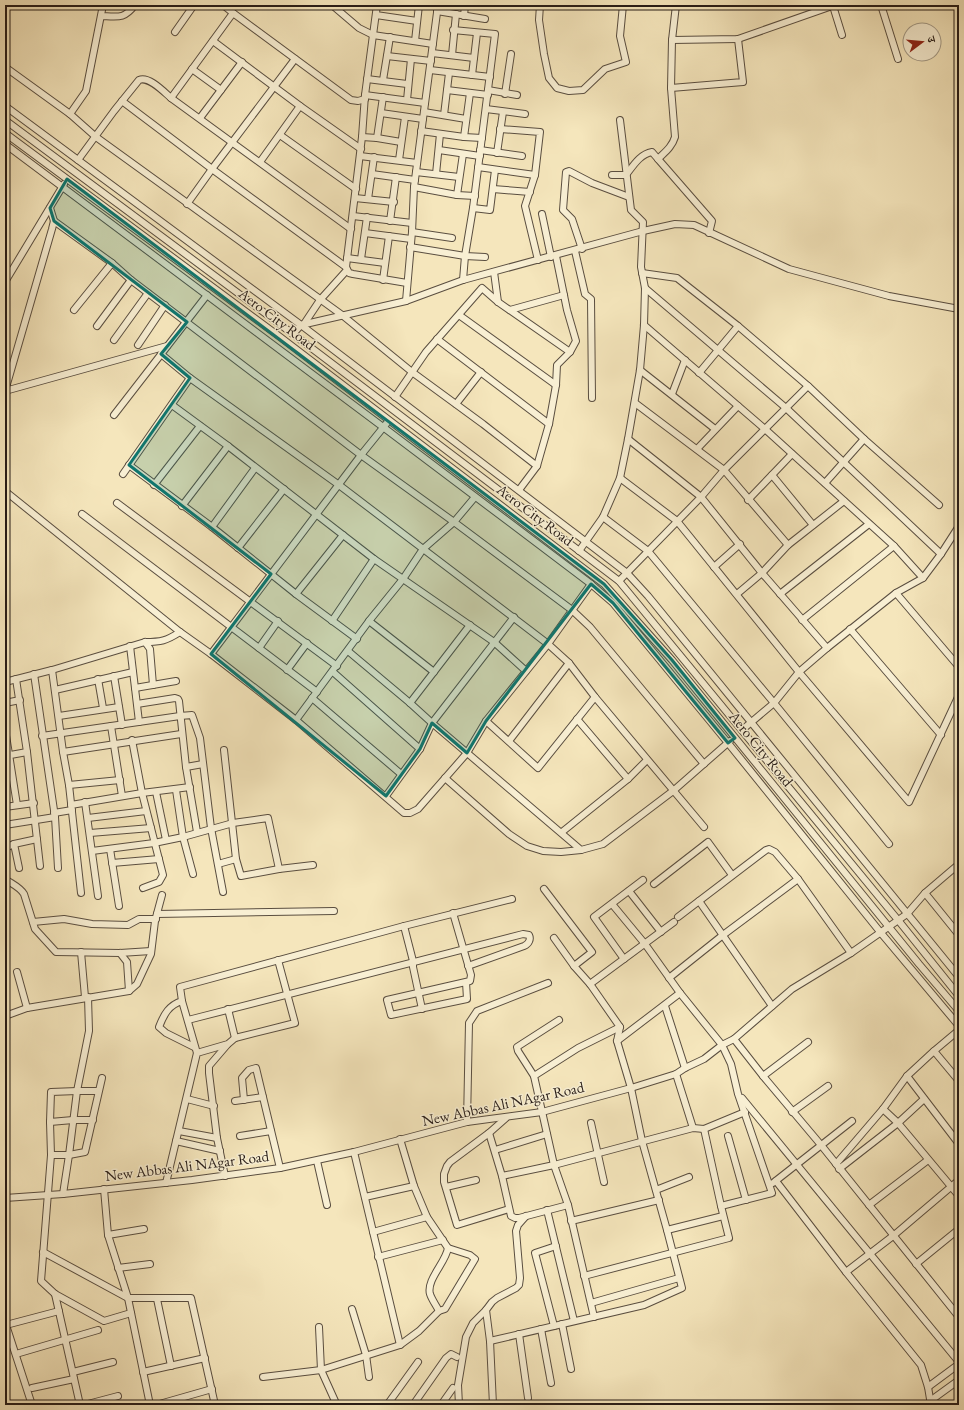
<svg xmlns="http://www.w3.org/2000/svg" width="964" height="1410" font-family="'EB Garamond','Noto Serif Devanagari',serif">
  <rect width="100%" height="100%" fill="#f5e6bc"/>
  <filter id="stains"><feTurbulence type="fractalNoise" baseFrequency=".005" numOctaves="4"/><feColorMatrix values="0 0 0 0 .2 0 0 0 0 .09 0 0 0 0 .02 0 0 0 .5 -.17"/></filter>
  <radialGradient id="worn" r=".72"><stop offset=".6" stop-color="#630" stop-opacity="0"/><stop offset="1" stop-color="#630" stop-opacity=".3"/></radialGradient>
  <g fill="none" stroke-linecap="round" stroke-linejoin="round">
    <g stroke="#5a4e40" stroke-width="8">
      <g id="minor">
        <path d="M223,5L233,13"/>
        <path d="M332,5L359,28L373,35L433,44"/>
        <path d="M377,5L365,95L362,137L346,267L349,273L353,274L407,283"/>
        <path d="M540,5L539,20L544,54L549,78L557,88L569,91L583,90L605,69L626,62L620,36L623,5"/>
        <path d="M881,5L898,59"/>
        <path d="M833,6L842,35"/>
        <path d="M437,11L485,19"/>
        <path d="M376,15L417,21"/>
        <path d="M102,16C119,17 124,19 135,5"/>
        <path d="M464,16L465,5"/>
        <path d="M453,30L495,34L473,208L465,256L463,280"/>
        <path d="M175,32L194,5"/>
        <path d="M672,40L738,39L835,5"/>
        <path d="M213,41L300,106L361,149"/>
        <path d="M415,41L419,5"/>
        <path d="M432,53L474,58"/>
        <path d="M452,55L456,14"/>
        <path d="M387,56L431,61"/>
        <path d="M5,67L70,114L96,137L342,315L412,372L483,424L537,466"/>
        <path d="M192,69L221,90"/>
        <path d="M430,70L490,77"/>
        <path d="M472,75L477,33"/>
        <path d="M367,79L407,84"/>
        <path d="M383,80L390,37"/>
        <path d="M671,88L743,82L738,39"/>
        <path d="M447,90L488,95"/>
        <path d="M488,90L517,95"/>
        <path d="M505,94L511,54"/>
        <path d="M365,95L425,103"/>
        <path d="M171,98L351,229"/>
        <path d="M407,100L411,59"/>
        <path d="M122,101L212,169L346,267"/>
        <path d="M5,106L301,325L627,573L648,596L959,977"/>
        <path d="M486,109L525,114"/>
        <path d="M424,112L466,119"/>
        <path d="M381,113L423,119"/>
        <path d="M70,114L86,91L103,5"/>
        <path d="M444,115L449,73"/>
        <path d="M200,118L242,62"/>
        <path d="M5,120L293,334L619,581L898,920L959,996"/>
        <path d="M500,129L540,132L535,175L525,206L538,260"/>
        <path d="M421,131L464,137L482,138"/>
        <path d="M5,133L280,337L604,584L672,660L919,964L959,1011"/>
        <path d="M280,135L356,189"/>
        <path d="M362,137L377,138L401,142"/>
        <path d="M464,137L470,93"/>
        <path d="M377,138L383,97"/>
        <path d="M5,144L383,427L591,584L613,603L728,743L881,933L959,1026"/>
        <path d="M439,150L480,156"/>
        <path d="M480,150L522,156"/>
        <path d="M497,153L503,112"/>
        <path d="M360,156L417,163"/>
        <path d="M658,159L712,221L709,233"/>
        <path d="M78,160L114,111L139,80C149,76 163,91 171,98L233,13L351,100L358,101L365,99"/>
        <path d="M399,160L405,117"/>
        <path d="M260,162L300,106"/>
        <path d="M478,167L535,175"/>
        <path d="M416,172L459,177"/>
        <path d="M372,174L415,180"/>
        <path d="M436,174L440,134"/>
        <path d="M612,175H626C633,166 640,154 652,152L658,159C665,152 672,147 675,137L671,88L672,40L676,5"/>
        <path d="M414,187L457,195L475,196"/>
        <path d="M493,189L530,192"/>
        <path d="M457,195L463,154"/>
        <path d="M355,198L394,202"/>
        <path d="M368,199L374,157"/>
        <path d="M187,204L212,169L295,59"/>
        <path d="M473,208L490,210L495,170"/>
        <path d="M542,214L551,257"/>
        <path d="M353,216L412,223"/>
        <path d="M54,221L112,263"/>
        <path d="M390,221L396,177"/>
        <path d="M412,232L452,238"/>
        <path d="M365,233L411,239"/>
        <path d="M410,247L465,256L485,257"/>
        <path d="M582,249L572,219L563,210L566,172L569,171L592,183L629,197"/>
        <path d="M575,251L585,294L591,299L592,398"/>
        <path d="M347,258L385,263"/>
        <path d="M361,259L367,217"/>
        <path d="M494,272L498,302"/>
        <path d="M642,273L677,278L738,326L808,386L864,439L939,505"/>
        <path d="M383,280L389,236"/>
        <path d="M5,282L64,184"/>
        <path d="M645,288L786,408L941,554"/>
        <path d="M406,301L412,232L414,187L438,5"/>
        <path d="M74,310L112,263L131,280L361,455L454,522L572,610L590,627L704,764"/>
        <path d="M510,310L564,295"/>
        <path d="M459,315L556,385"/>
        <path d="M304,324L320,300L347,270"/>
        <path d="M644,325L766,430L894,546L923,578"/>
        <path d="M97,326L131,280"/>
        <path d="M293,334L301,325L406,301L463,280L643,231L675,224L694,225L789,269L889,296L959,309"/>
        <path d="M437,339L549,424"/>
        <path d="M114,340L148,293"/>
        <path d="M138,345L165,305"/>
        <path d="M161,354L190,378L339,485L548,644L569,663L595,697L704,827"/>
        <path d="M640,370L715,429"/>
        <path d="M699,373L738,326"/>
        <path d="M5,391L52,229L54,221L50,208"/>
        <path d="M5,391L167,346"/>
        <path d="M672,394L685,360"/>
        <path d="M395,397L426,352L482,288L498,302L570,352"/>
        <path d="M635,403L724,470L788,545"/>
        <path d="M456,404L481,372"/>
        <path d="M172,405L228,446L374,559L494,642L526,671"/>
        <path d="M114,415L207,295"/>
        <path d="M628,439L701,497L762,573L827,648"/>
        <path d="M697,449L738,406"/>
        <path d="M129,465L212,527L296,594L357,639"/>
        <path d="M123,474L190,378"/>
        <path d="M772,475L813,525"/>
        <path d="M620,478L677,521L799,672L909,802L959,695"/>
        <path d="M825,483L864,439"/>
        <path d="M154,485L200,426"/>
        <path d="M519,490L537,466L549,424L556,385L557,365L570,352L576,341L567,310L556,256"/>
        <path d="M5,491L180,632L211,654L296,720L404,813H410L418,809L467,753L486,721L548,644L591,584"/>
        <path d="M748,500L792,454"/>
        <path d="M117,503L337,666"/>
        <path d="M182,506L228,446"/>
        <path d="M82,514L317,692"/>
        <path d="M603,517L648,551L774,703L889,844"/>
        <path d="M212,527L255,468"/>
        <path d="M238,548L284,489"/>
        <path d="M579,551L603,517L620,478L628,439L640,370L644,325L645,288L641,267L643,222L631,210L620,120"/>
        <path d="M714,567L740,544"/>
        <path d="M619,581L701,497L724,470L808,386"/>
        <path d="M896,593L959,667"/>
        <path d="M296,594L343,535"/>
        <path d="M737,594L762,573L788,545L844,501"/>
        <path d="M780,594L869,524"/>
        <path d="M802,620L894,546"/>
        <path d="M332,621L374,559"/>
        <path d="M369,621L434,672"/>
        <path d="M850,629L941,735"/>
        <path d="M145,642L150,649L153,685"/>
        <path d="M130,646L139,722"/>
        <path d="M259,648L278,621"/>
        <path d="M348,651L410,703L432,723L581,850L603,844L673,791L730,741"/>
        <path d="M211,654L361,455L386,424"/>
        <path d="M52,670L63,752L69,785L81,893"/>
        <path d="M287,670L307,643"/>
        <path d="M333,672L420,749"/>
        <path d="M34,674L55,817L58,868"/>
        <path d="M114,676L122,725"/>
        <path d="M16,679L27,752L40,866"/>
        <path d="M98,679L103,708"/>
        <path d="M5,682L52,670L145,642C161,642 166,641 180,632"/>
        <path d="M135,688L176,681"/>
        <path d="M55,690L133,672"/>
        <path d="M312,698L401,774"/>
        <path d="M5,703L20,700"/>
        <path d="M410,703L470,625"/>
        <path d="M137,704L175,698L178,699L179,701L186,767L197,832"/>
        <path d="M59,716L119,707"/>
        <path d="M577,719L628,779"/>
        <path d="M296,720L369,621L403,579L423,549L454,522L475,497"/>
        <path d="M486,721L538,768L595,697"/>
        <path d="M111,726L122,796"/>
        <path d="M5,729L17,805"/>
        <path d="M742,730L774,703L799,672L827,648L896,593L923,578L941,554L959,526"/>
        <path d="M42,736L180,716L192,715L200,738L211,828L223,892"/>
        <path d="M132,740L142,793L163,875L159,882L143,888"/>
        <path d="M509,741L569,663"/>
        <path d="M224,750L236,859L241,876L279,869L313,865"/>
        <path d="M63,752L181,734"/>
        <path d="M5,756L27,752"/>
        <path d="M186,767L203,764"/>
        <path d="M445,778L509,834L527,846L543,851L561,852L581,850"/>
        <path d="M69,785L120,780"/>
        <path d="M176,790L183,837L193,874"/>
        <path d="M156,792L166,840"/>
        <path d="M386,796L420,749L432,723L514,617"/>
        <path d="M85,802L98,896"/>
        <path d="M71,805L142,793L190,787"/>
        <path d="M5,807L34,803"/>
        <path d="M54,813L72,810"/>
        <path d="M88,818L146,811"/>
        <path d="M5,825L55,817"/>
        <path d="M562,832L628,779L647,760"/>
        <path d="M90,833L151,828"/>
        <path d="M14,844L19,868"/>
        <path d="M5,848L14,844L37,839"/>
        <path d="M110,849L119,906"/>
        <path d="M92,851L154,843L183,837L233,823L268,818L279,869"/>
        <path d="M112,863L159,859"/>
        <path d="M218,864L236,859"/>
        <path d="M5,879C12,884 20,887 24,894L35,929L56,952L120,953L151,951"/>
        <path d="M654,884L708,842L732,875"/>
        <path d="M544,889L592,952L574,966"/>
        <path d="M629,891L661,932"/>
        <path d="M925,893L959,935"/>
        <path d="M699,901L772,1006"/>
        <path d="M612,904L645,944L680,993L722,1045L731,1064L738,1094L772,1193L721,1206"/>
        <path d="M453,913L471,975L470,981L387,1000L391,1015L467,999L466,982"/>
        <path d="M157,914L334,911"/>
        <path d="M678,917L766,850L769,849L775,852L798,879L851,953"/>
        <path d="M33,922L64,919L92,924L128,925L139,919H156"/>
        <path d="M404,926L413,961V967L422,1009"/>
        <path d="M81,952L85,997"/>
        <path d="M120,953L127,962L129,991"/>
        <path d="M624,959L594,917L643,880"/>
        <path d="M17,972L27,1008"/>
        <path d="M669,978L723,935L798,879"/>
        <path d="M590,984L674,922"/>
        <path d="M182,1001C169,1005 164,1014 159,1027L166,1033L194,1047"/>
        <path d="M665,1006L685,1068"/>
        <path d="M228,1009L235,1038"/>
        <path d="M5,1016L27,1008L129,991L137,984L151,954L155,921L162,895"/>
        <path d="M188,1020L523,934L529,935C531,939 529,944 524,946L468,966"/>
        <path d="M734,1039L763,1076L821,1145L959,1317"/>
        <path d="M617,1041L680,993"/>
        <path d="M934,1051L959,1081"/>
        <path d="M197,1053L182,1001L180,987L404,926L512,899"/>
        <path d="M676,1074L693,1128"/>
        <path d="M534,1076L518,1051L517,1047L559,1020"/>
        <path d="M763,1076L808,1042"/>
        <path d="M907,1076L959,1144"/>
        <path d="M98,1091H77L51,1092L50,1122L51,1155L41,1281L55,1294L104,1321L131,1313"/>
        <path d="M742,1098L959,1362"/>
        <path d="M187,1099L214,1106"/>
        <path d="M244,1100L242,1078L249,1070L256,1068L280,1168"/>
        <path d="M235,1101L263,1097"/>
        <path d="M883,1109L898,1123L959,1196"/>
        <path d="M792,1112L828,1086"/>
        <path d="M506,1118L489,1133L450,1162L447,1166L444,1174V1182L457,1225L509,1209"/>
        <path d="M50,1122L73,1120H93"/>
        <path d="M467,1122L469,1023L477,1011L548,983"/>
        <path d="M591,1123L604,1182"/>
        <path d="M179,1131L217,1138"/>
        <path d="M489,1133L502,1176L511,1216L515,1218H519L568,1205"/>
        <path d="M240,1136L271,1131"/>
        <path d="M728,1136L746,1200"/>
        <path d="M176,1141L220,1151"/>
        <path d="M495,1150L547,1134"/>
        <path d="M354,1152L400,1345"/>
        <path d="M51,1155H69L85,1152L102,1078"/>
        <path d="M317,1161L327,1205"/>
        <path d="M836,1164L883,1109L907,1076L934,1051L959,1030"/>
        <path d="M839,1169L898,1123L924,1099"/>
        <path d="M225,1176L217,1138L209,1073V1066L227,1045"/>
        <path d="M502,1176L554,1165L693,1128L704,1129L745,1112"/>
        <path d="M776,1181L846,1272L921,1365L928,1387L931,1405"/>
        <path d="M166,1183L197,1053L228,1044L235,1038L295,1023L278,960"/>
        <path d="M773,1183L852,1121"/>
        <path d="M446,1187L476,1180"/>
        <path d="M104,1189L108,1235L128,1298L150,1405"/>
        <path d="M656,1190L689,1177"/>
        <path d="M63,1194L69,1155L77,1091L89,1031L88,997"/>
        <path d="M365,1197L414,1186"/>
        <path d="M5,1198L63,1194L192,1180L280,1168L354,1152L467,1122L542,1112L631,1088L676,1074L685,1068L704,1059L722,1045L734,1039L792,989L851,953L907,914L925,893L959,864"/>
        <path d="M869,1205L928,1160"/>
        <path d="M547,1210L574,1321"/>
        <path d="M571,1221L659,1200"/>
        <path d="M667,1230L723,1216"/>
        <path d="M373,1232L427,1217"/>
        <path d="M108,1235L144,1229"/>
        <path d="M43,1252L128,1298H191L215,1405"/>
        <path d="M378,1257L443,1240"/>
        <path d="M916,1264L959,1229"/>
        <path d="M118,1268L150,1264"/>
        <path d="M846,1272L893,1236L959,1180"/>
        <path d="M584,1276L729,1238L721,1206L704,1129"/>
        <path d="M55,1294L80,1405"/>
        <path d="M157,1299L171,1366"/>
        <path d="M591,1303L679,1278"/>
        <path d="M352,1309L366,1355L369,1377"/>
        <path d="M439,1311C436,1305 432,1300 430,1294C426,1280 446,1262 448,1248"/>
        <path d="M594,1317L568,1205L554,1165L534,1076L578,1048L620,1027"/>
        <path d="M5,1322L32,1405"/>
        <path d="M562,1324L571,1369"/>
        <path d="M6,1325L59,1311"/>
        <path d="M554,1326L535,1253L556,1246"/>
        <path d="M319,1327L321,1370L335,1401"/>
        <path d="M541,1329L551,1383"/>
        <path d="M519,1334L528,1398"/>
        <path d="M490,1341L644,1305L682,1288L667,1230L642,1141L631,1088L617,1041L620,1027L590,984L574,966L554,938"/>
        <path d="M16,1354L98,1330"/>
        <path d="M73,1372L113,1362"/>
        <path d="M143,1372L205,1358"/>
        <path d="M263,1377L321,1370L400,1345L419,1331L439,1311L445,1309L475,1259L470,1255L448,1248L427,1217L414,1186L400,1139"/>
        <path d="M928,1387L959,1364"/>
        <path d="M32,1388L74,1379"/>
        <path d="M930,1401L959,1380"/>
        <path d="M84,1405L118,1396"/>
        <path d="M156,1405L212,1389"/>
        <path d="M387,1405L418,1362"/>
        <path d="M413,1405L446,1358L451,1354L457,1357"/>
        <path d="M441,1405L453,1388"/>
        <path d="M459,1405L458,1385L466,1337L473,1323L486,1310"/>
        <path d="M493,1405L490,1341L486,1310L492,1302L497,1298L516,1288L519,1285L520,1278L516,1231L518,1225L526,1216"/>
      </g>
    </g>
    <use href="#minor" stroke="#f8efd3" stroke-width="6"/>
  </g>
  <path fill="#0f766e" fill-opacity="0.2" stroke="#0f766e" stroke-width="3" stroke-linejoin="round" d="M67,179L604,584L672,660L735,738L728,743L613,603L591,584L486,721L467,753L432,723L420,749L386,796L211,654L271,574L129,465L190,378L161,354L187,322L54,221L50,208Z"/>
  <g text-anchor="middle" stroke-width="3" stroke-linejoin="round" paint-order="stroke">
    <g font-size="15" fill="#271c17" stroke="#f8efd3">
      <text transform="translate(277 319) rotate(37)" y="5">Aero City Road</text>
      <text transform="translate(535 515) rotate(37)" y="5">Aero City Road</text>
      <text transform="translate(761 749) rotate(51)" y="5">Aero City Road</text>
      <text transform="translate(503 1104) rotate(-12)" y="5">New Abbas Ali NAgar Road</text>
      <text transform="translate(187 1166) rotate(-7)" y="5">New Abbas Ali NAgar Road</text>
    </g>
  </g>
  <rect width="964" height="1410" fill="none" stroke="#f5e6bc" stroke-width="20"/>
  <rect x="6" y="6" width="952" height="1398" fill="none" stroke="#271c17" stroke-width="2"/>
  <rect x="10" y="10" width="944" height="1390" fill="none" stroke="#271c17"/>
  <g transform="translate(922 42) rotate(74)"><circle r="19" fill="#f8efd3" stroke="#a49b88"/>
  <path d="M0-3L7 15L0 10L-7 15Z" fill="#8f2418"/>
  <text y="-6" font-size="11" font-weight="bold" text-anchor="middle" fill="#271c17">उ</text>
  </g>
  <rect width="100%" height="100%" filter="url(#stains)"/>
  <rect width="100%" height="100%" fill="url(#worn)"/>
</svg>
